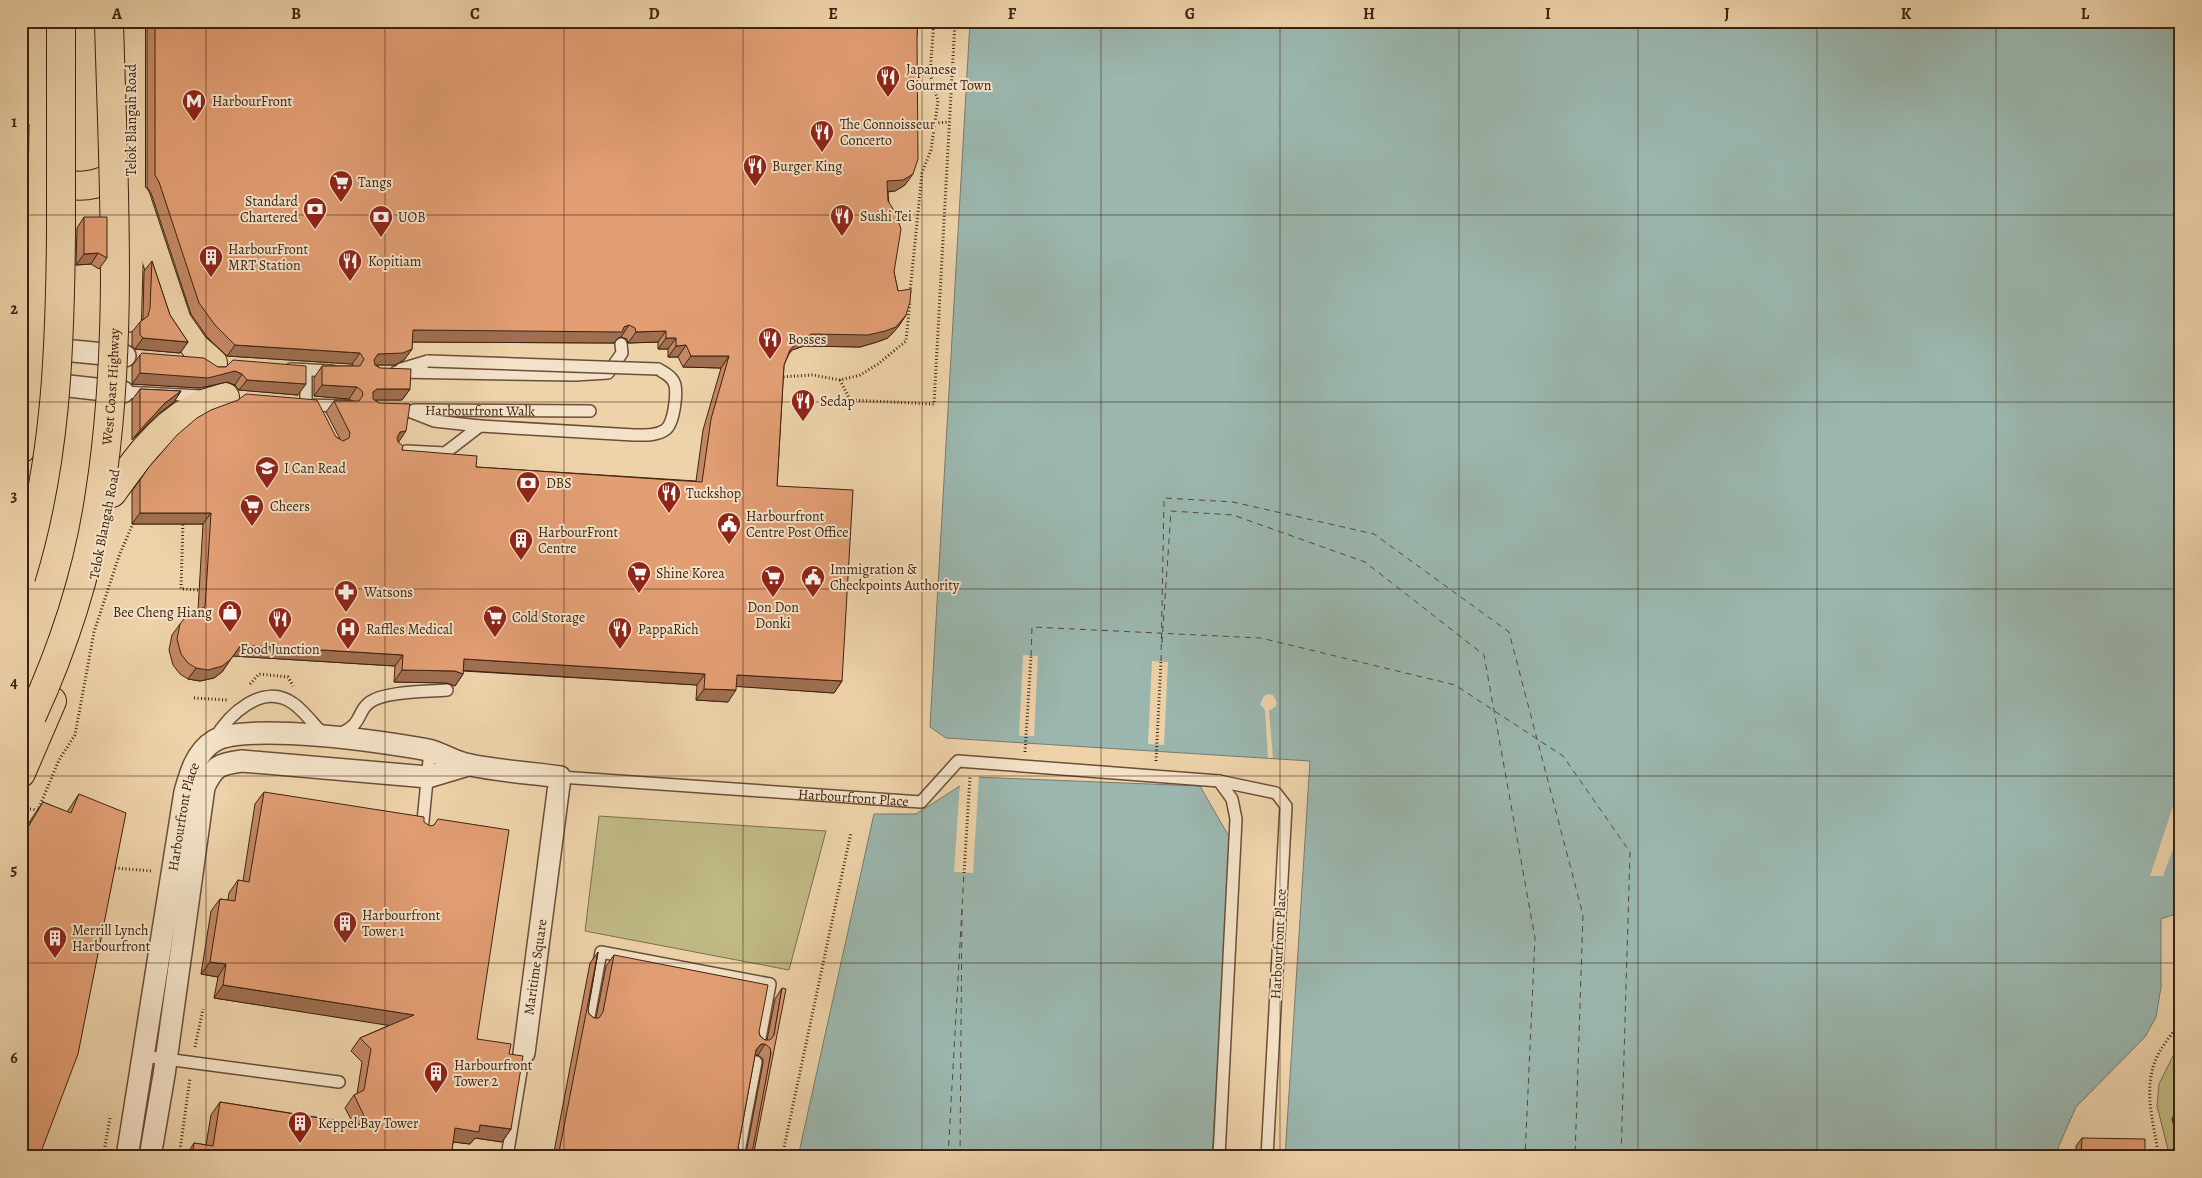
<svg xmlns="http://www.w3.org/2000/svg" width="2202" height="1178" font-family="Alegreya,serif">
  <rect width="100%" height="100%" fill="#eed3aa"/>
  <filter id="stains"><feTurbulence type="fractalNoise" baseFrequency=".004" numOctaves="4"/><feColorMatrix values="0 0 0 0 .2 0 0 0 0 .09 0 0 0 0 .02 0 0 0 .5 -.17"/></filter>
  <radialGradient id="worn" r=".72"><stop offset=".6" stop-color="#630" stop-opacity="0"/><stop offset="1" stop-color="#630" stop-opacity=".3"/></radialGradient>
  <g fill="#c0ba84" stroke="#7f6e4a">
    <path d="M599,816L826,831L789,970L585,931Z"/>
    <path d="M2181,1040V1157H2170L2157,1106L2159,1084Z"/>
  </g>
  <g fill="#9bb7af" stroke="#767b70">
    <path d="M970,21H2181V912L2161,919V987L2156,1017L2145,1037L2076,1107L2054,1157H1285L1310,761L946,738L930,727Z"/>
    <path d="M974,777L1200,786L1231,840L1212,1157H798L874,814H916Z"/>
  </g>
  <g fill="#eed3aa">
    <path d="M1023,655L1038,656L1034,736H1019Z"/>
    <path d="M1152,661L1168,662L1164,745L1148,744Z"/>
    <path d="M1268,694L1273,695L1277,703L1275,707L1269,711L1273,758H1268L1265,710L1260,704L1264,696Z"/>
    <path d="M973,775H979L973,873L954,872L960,783Z"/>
    <path d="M2181,798V827L2163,876H2150L2175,800Z"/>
  </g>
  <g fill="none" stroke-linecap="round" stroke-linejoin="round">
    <g stroke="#554738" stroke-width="1" stroke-dasharray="6 5" stroke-linecap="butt">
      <path d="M1162,643L1171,511L1233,515L1365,562L1484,655L1535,938L1525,1157"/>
      <path d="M1031,656L1032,627L1261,638L1455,685L1563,756L1630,852L1621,1157"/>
      <path d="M1161,661L1164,498L1233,502L1374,534L1509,632L1583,915L1575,1157"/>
      <path d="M948,1157L964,873"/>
      <path d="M960,1157L962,908"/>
    </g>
    <g stroke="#6a4e37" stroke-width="14">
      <g id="service">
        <path d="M291,369L332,371"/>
        <path d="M401,369L428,361"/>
        <path d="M306,370V405"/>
        <path d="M396,372L575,375L608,373L622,353L621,344"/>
        <path d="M123,392L201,396"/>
        <path d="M304,405L346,406"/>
        <path d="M406,410L434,421L480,426L634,435C645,435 656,436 665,430C674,424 677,395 675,385C673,377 665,373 658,369"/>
        <path id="s1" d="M414,410L590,411"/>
        <path d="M406,451L445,453L480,426"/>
        <path d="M339,734C364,724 356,712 370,702C386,691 427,692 447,690"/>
        <path d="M214,740C228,715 263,681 294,704C305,712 314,725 324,735"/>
        <path id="s2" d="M560,777L921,802L958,761L1219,781L1276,793L1286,806L1267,1157"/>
        <path d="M1219,781L1232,799L1236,819L1219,1157"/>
        <path d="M422,831L430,750"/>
        <path d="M588,1022L601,952L770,984L759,1044"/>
        <path d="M143,1056L339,1082"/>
        <path d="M507,1157L524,1053"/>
        <path d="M738,1157L756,1062"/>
      </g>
    </g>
    <g stroke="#6a4e37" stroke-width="24">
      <g id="minor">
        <path d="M42,348L125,356"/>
        <path d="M41,383L123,392"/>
        <path id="s3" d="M127,1157L185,792C190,774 196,752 214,741C245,722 389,742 428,750C442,753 455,763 470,765C500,771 531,773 560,777L524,1053"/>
        <path d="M150,1157L164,1075L204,787C214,766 219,764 242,761L428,777L468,765"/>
      </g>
    </g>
    <g stroke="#3e2211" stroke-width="30">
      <g id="primary">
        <path d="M44,167C47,171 50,176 54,179C79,193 113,184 128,161"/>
        <path d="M136,198L177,321L195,347L213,363"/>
        <path d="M127,318L131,184V21"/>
        <path d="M21,449C39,307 38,164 38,21"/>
        <path d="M112,493C134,462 158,428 192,409C202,403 215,401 225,397"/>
        <path d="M21,773L52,701"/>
      </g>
    </g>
    <g stroke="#3e2211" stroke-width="30">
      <path id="trunk" d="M21,739L32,716"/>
    </g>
    <g stroke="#3e2211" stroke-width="3" stroke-dasharray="1 2.5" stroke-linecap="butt">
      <path d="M935,123L949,122"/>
      <path d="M910,292L922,173L931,150L938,101L930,74L934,21"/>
      <path d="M780,377L813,375L840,380L860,375L878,364L906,341L910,301"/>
      <path d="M840,380L850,400L934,404L955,21"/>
      <path d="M183,521L181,589L199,590"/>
      <path d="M250,684L259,674L288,677L293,686"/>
      <path d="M194,698L228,700"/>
      <path d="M1025,752L1031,656"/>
      <path d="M1156,761L1161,661"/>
      <path d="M30,809L38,810L59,760L75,735L94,632L119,556L134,521"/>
      <path d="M115,868L152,871"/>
      <path d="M964,873L970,777"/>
      <path d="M195,1047L203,1009"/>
      <path d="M103,1157L110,1118"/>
      <path d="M179,1157L190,1078"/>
      <path d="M782,1157L851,832"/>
      <path d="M2159,1157C2154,1126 2144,1094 2154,1064C2159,1049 2172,1034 2181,1021"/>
    </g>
    <use href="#service" stroke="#f4e2c8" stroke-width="11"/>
    <use href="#minor" stroke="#f4e2c8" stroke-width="21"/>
    <use href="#primary" stroke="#eed3aa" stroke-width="28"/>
    <use href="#trunk" stroke="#eed3aa" stroke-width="28"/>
    <g stroke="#6a4e37" stroke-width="14" stroke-linecap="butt">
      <path id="service-bridge" d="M428,361L658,369"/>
    </g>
    <g stroke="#3e2211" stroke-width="30" stroke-linecap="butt">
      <g id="trunk-bridge">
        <path d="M21,577C56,464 60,350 61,233C61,162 61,92 61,21"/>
        <path id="s4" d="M32,716C64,646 89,569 100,493C124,337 113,178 109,21"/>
      </g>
    </g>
    <use href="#service-bridge" stroke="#f4e2c8" stroke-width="11"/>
    <use href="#trunk-bridge" stroke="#eed3aa" stroke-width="28"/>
  </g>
  <g fill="#c38864" stroke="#3e2211" fill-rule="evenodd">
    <path d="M147,21H918L905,185L895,191L888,192L894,272L898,291L906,315L898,327L888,338L877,342L860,347L804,346L792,350L789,354L784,365L777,486L842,681L834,693L736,686L728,702L696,700L697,685L463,671V674L455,686L447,683L394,682L395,666L233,656L222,672L214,678L200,681L188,679L180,674L173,665L169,650L172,635L180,624L198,610L203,524H132V491L149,467L336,437L340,439L326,412L334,401H353L349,399L314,396V378L322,366H354L352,364L227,356L207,337L191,314L151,193L147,187ZM621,337L627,339L628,343L658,342V349H668V357H678L683,367L721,368L703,430L696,481L476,467L402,450L379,403L375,400H402L410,389L376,365H395L404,360L412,349V342L614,343L618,338Z"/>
    <path d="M84,217L107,258L99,269L91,264L76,265L77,228Z"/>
    <path d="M152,261L170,315L188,342L180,353L135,349L132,346V332L140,322L143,319L144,271Z"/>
    <path d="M140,355L218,367H226L298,395L239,390L235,385L227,382L200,388L132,384V366Z"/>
    <path d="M140,389L181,391L174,402L158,414L132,440V400Z"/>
    <path d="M264,792L477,1039L509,1054L511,1129L502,1142L475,1138L470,1144L453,1142L451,1157H185L194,1143L206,1145L211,1115L220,1102L353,1123L345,1108L354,1095L357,1094L362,1062L351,1051L360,1038L390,1025L214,998L218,977L201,974L211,911L220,899L228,900L229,893L238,880L243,881L255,804Z"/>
    <path d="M79,794L21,1157V836L32,818L43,802L67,812Z"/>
    <path d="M598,952L588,1010L589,1014L594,1018H596L606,966L614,955L759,1032L760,1036L765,1040H767L775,999L782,988L753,1157H553L590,963ZM755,1055H758L763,1059V1063L746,1153L745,1154L738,1148Z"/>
    <path d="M2181,1113V1154L2172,1119L2174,1115Z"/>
    <path d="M2082,1138L2145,1157H2076V1146Z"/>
  </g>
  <g fill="#9f6f51" stroke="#3e2211">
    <path d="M913,174L905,185L895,191L879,192L887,181Z"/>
    <path d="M98,253L91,264L76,265L84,254Z"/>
    <path d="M21,257H27L21,265Z"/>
    <path d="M906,315L898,327L888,338L877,342L860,347L804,346L792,350L782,361L790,350L800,339L812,334Z"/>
    <path d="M629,325L621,337L618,338L614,343L405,342L413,330L624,327Z"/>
    <path d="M666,331L658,342L628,343L636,332Z"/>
    <path d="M143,338L188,342L180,353L135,349Z"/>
    <path d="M666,338H676L668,349H658Z"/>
    <path d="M235,345L360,353L352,364L227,356Z"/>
    <path d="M686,345L678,357H668L676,346Z"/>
    <path d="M412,349L404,360L395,365H370L378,354Z"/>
    <path d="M691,356H729L721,368L683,367Z"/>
    <path d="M235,371L242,374L235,385L227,382L200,388L132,384L140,373Z"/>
    <path d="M247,380L306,384L298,395L239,390Z"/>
    <path d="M322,385L357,387L349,399L314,396Z"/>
    <path d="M377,389H410L402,400H369L373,392Z"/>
    <path d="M181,391L174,402L158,414L132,440L140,430L165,403Z"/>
    <path d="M406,431L398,443L392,444L400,432Z"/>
    <path d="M140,513H211L203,524H132Z"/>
    <path d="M241,645L403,655L395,666L233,656Z"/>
    <path d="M464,659L705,674L697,685L456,670Z"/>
    <path d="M230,660L222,672L214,678L200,681L188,679L196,668Z"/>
    <path d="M402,670L455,671L463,674L455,686L447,683L394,682Z"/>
    <path d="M737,675L842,681L834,693L729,686Z"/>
    <path d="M704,689L736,690L728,702L696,700Z"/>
    <path d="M210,962L226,964L218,977L201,974Z"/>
    <path d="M223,985L414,1015L405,1028L214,998Z"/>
    <path d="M761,1044H765L758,1055H753L749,1061Z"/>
    <path d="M480,1125L511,1129L502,1142L475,1138L470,1144L446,1141L455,1128Z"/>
  </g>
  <g fill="#e39e74" stroke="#3e2211" fill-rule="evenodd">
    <path d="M155,21H918L917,36L918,159L913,174L903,180L887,181L888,201L895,212L901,229L894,272L898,291L911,289L910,302L906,315L896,327L885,331L868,335L812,334L800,339L790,350L784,365L777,486L853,490L842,681L737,675L736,690L704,689L705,674L464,659L463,674L455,671L402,670L403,655L241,645L230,660L222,666L208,670L196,668L188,663L181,654L177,639L180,624L188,614L205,607L211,513H140V480L149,467L177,435L197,418L211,410L238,400L246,394L317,400L336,437L343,441L349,438L350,433L334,401H359L363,395L362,391L357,387L322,385V366H360L364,359L360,353L235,345L215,325L199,303L159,182L155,175ZM629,325L635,328L636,332L666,331V338H676V346L686,345L691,356H729L711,419L702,482L476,467L477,456L402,450L403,446L398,442L397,438L400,432L406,431L410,404L379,403L373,399V392L377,389H410L411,369L380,368L375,365L374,360L378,354L403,353L412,349L413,330L622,332L624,327Z"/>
    <path d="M21,122H27L29,124L27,257H21Z"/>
    <path d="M84,217H107V258L98,253L84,254Z"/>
    <path d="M152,261L170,315L188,342L143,338L140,335V322L148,316L150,308Z"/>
    <path d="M142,353L204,358L218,367H226L233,360L306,366V384L247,380L242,374L235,371L208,378L140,373V355Z"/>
    <path d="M140,389L181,391L165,403L140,430Z"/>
    <path d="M264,792L424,817V822L430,826L434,825L438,819L509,830L477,1039L511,1044L509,1054L523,1056L511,1129L480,1125L479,1132L455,1128L451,1157H192L194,1143L213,1146L220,1102L369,1126L354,1095L364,1090L371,1049L360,1038L414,1015L223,985L226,964L210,962L220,899L235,901L238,880L249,882Z"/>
    <path d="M79,794L126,813L78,1054L39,1157H21V839L43,802L71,813Z"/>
    <path d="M598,952L588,1010L589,1014L594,1018H599L603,1012L614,955L768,985L759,1032L760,1036L765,1040H770L774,1035L782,988L786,989L753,1157H558ZM761,1044H765L770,1048L771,1053L753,1148L751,1151L745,1154L738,1148L756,1050Z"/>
    <path d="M2181,1113V1140L2174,1115Z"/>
    <path d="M2082,1138L2145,1139V1157H2081Z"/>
  </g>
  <path fill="none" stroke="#3e2211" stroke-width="1" stroke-opacity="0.55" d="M206,21V1157M385,21V1157M564,21V1157M743,21V1157M922,21V1157M1101,21V1157M1280,21V1157M1459,21V1157M1638,21V1157M1817,21V1157M1996,21V1157M21,215H2181M21,402H2181M21,589H2181M21,776H2181M21,963H2181"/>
  <defs>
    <g id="restaurant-pin" transform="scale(1.25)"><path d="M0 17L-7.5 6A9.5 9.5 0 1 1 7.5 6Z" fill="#8f2418" stroke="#f4e2c8"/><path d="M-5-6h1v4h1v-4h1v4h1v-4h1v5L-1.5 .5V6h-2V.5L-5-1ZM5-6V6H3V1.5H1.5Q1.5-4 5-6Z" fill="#fff"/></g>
    <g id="metro-pin" transform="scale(1.25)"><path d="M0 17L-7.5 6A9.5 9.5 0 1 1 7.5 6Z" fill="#8f2418" stroke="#f4e2c8"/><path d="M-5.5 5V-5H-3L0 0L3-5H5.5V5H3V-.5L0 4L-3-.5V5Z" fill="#fff"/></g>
    <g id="supermarket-pin" transform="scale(1.25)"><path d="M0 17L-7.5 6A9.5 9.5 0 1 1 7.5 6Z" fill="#8f2418" stroke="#f4e2c8"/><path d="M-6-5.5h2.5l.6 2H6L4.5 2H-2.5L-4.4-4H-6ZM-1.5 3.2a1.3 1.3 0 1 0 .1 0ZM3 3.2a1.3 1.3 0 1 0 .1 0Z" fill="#fff"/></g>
    <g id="bank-pin" transform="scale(1.25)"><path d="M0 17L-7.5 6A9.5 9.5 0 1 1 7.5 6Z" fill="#8f2418" stroke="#f4e2c8"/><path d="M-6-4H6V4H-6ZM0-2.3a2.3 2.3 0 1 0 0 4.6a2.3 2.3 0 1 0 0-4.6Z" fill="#fff"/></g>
    <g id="building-pin" transform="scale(1.25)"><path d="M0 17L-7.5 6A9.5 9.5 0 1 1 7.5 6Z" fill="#8f2418" stroke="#f4e2c8"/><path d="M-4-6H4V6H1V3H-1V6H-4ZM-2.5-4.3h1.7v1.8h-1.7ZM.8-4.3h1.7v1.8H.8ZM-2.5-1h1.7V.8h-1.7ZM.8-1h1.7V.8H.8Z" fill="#fff"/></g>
    <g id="school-pin" transform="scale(1.25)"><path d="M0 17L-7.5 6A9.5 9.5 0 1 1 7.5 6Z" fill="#8f2418" stroke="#f4e2c8"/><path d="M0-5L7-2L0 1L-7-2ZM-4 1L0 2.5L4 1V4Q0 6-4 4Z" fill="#fff"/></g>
    <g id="civic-pin" transform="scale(1.25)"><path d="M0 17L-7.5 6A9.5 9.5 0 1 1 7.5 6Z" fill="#8f2418" stroke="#f4e2c8"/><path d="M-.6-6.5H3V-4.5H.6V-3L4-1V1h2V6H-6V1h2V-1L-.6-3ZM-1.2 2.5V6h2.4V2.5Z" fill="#fff"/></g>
    <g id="pharmacy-pin" transform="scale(1.25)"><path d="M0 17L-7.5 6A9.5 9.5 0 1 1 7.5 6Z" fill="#8f2418" stroke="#f4e2c8"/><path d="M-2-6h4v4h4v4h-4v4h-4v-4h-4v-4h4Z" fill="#fff"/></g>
    <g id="shop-pin" transform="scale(1.25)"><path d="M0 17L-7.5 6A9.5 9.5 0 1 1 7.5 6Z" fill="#8f2418" stroke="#f4e2c8"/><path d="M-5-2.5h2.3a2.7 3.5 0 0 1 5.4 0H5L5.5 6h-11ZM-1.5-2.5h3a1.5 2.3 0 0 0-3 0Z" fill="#fff"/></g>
    <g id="hospital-pin" transform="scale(1.25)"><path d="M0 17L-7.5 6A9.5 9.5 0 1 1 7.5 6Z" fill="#8f2418" stroke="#f4e2c8"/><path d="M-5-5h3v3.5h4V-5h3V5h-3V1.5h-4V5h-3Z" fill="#fff"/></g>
  </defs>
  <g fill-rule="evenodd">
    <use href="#restaurant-pin" x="888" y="77"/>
    <use href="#metro-pin" x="194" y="101"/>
    <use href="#restaurant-pin" x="822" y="132"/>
    <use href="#restaurant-pin" x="755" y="166"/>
    <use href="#supermarket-pin" x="341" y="182"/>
    <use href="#bank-pin" x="315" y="209"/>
    <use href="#restaurant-pin" x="842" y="216"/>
    <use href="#bank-pin" x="381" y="217"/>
    <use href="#building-pin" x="211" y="257"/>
    <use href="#restaurant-pin" x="350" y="261"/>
    <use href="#restaurant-pin" x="770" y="339"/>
    <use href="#restaurant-pin" x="803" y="401"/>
    <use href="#school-pin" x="267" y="468"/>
    <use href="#bank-pin" x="528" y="483"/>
    <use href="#restaurant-pin" x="669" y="493"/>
    <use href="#supermarket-pin" x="252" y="506"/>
    <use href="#civic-pin" x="729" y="524"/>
    <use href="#building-pin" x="521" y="540"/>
    <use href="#supermarket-pin" x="639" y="573"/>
    <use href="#supermarket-pin" x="773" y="577"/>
    <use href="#civic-pin" x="813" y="577"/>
    <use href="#pharmacy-pin" x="346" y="592"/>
    <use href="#shop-pin" x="230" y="612"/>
    <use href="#supermarket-pin" x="495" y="617"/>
    <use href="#restaurant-pin" x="280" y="619"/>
    <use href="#hospital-pin" x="348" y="629"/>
    <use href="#restaurant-pin" x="620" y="629"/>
    <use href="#building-pin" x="345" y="923"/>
    <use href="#building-pin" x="55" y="938"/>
    <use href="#building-pin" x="436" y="1073"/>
    <use href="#building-pin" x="300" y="1123"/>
  </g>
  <g text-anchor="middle" stroke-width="4" stroke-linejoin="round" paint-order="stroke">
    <g font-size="14" fill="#3e2211" stroke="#f4e2c8" text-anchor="start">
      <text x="906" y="74">Japanese<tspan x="906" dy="16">Gourmet Town</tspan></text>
      <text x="212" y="106">HarbourFront</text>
      <text x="840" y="129">The Connoisseur<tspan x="840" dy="16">Concerto</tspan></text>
      <text x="772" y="171">Burger King</text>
      <text x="358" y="187">Tangs</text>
      <text x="298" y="206" text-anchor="end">Standard<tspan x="298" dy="16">Chartered</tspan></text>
      <text x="860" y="221">Sushi Tei</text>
      <text x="398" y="222">UOB</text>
      <text x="228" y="254">HarbourFront<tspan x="228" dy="16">MRT Station</tspan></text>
      <text x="368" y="266">Kopitiam</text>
      <text x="788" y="344">Bosses</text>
      <text x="820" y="406">Sedap</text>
      <text x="284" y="473">I Can Read</text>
      <text x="546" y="488">DBS</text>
      <text x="686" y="498">Tuckshop</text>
      <text x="270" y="511">Cheers</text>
      <text x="746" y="521">Harbourfront<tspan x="746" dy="16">Centre Post Office</tspan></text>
      <text x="538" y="537">HarbourFront<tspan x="538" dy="16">Centre</tspan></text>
      <text x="830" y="574">Immigration &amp;<tspan x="830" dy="16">Checkpoints Authority</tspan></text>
      <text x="656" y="578">Shine Korea</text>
      <text x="364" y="597">Watsons</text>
      <text x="773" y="612" text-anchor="middle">Don Don<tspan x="773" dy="16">Donki</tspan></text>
      <text x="212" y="617" text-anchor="end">Bee Cheng Hiang</text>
      <text x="512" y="622">Cold Storage</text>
      <text x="366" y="634">Raffles Medical</text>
      <text x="638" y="634">PappaRich</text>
      <text x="280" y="654" text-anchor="middle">Food Junction</text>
      <text x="362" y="920">Harbourfront<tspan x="362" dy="16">Tower 1</tspan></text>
      <text x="72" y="935">Merrill Lynch<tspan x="72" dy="16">Harbourfront</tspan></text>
      <text x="454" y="1070">Harbourfront<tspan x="454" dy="16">Tower 2</tspan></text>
      <text x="318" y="1128">Keppel Bay Tower</text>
    </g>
    <g font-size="14" fill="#3e2211" stroke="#f4e2c8">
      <text transform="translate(131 120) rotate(-90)" y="5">Telok Blangah Road</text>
      <text dy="5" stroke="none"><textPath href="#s4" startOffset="341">West Coast Highway</textPath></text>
      <text dy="5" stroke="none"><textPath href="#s1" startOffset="66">Harbourfront Walk</textPath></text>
      <text transform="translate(104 524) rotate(-79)" y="5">Telok Blangah Road</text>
      <text dy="5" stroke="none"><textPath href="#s2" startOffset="294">Harbourfront Place</textPath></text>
      <text dy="5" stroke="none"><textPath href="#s3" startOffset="345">Harbourfront Place</textPath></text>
      <text transform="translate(1278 944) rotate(-87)" y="5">Harbourfront Place</text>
      <text transform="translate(535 967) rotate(-82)" y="5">Maritime Square</text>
    </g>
  </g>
  <rect width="2202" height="1178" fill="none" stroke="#eed3aa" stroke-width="55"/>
  <rect x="28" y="28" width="2146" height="1122" fill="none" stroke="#3e2211" stroke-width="2"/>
  <g font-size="16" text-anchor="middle" font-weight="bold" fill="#3e2211">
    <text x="117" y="19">A</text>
    <text x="296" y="19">B</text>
    <text x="475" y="19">C</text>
    <text x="654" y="19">D</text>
    <text x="833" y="19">E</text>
    <text x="1012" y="19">F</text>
    <text x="1190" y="19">G</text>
    <text x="1369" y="19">H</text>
    <text x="1548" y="19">I</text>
    <text x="1727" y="19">J</text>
    <text x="1906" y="19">K</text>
    <text x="2085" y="19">L</text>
    <text x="14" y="127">1</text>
    <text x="14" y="314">2</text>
    <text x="14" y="501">3</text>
    <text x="14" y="688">4</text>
    <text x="14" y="875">5</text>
    <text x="14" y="1063">6</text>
  </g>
  <rect width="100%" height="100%" filter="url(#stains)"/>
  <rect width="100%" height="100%" fill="url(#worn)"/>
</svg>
